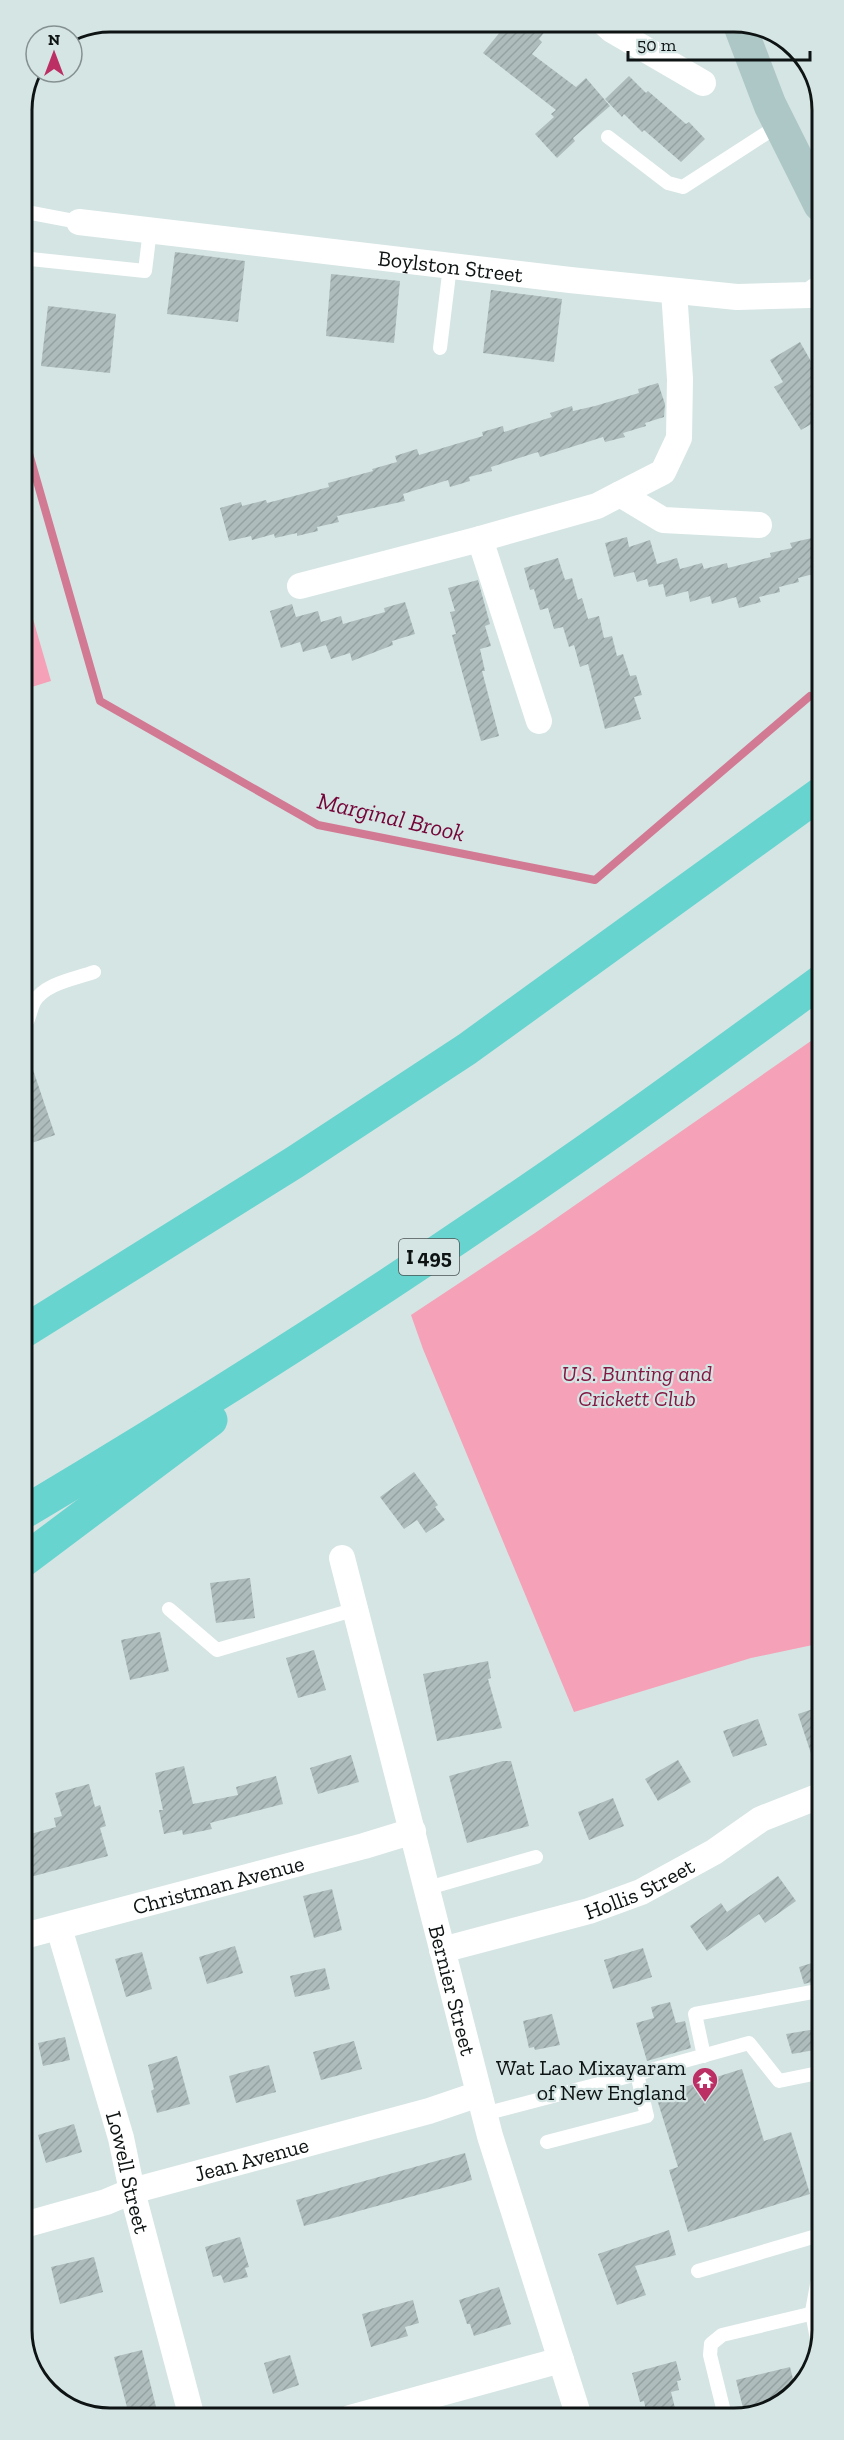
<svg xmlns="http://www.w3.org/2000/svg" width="844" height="2440" font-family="'Zilla Slab',serif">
  <defs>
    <pattern id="building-hatch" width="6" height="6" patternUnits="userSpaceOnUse" patternTransform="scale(1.5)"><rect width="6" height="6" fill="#aebdbc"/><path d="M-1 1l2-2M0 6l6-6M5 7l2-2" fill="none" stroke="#94a2a1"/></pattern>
  </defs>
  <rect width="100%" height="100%" fill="#d5e5e4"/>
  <g fill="#f5a1b7">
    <path d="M22,581L51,681L22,690Z"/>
    <path d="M821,1034L822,1643L751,1658L574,1712L423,1349L411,1315L535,1233Z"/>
  </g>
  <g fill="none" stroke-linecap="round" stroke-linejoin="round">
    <path stroke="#d27993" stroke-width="8" d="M22,429L100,701L318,825L595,880L810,696"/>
  </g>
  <g fill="url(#building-hatch)">
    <path d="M509,21H553L539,39L542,42L532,54L576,87L586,78L610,106L573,138L575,141L557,158L535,134L554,117L551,114L556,110L483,53Z"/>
    <path d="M629,76L646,93L648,91L686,124L689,122L705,139L681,162L644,130L642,132L624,114L622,117L605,99Z"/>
    <path d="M175,252L245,261L238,322L167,314Z"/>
    <path d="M331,274L400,281L394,343L326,336Z"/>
    <path d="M491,290L562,299L554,362L483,353Z"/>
    <path d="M48,306L116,314L110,373L41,366Z"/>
    <path d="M800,342L820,377V419L801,430L774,387L783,382L770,360Z"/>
    <path d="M658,383L665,404L664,417L645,423L646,426L623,433L625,437L605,442L603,437L540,457L538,452L491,467L492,471L469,477L470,481L450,487L448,480L403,494L405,501L337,516L339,522L317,527L318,531L297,536V533L275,538L274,534L252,540L251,536L229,541L220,508L241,502L242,506L266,500L267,503L329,487L328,483L373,471L372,469L397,462L395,456L417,449L419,455L483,436L482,432L503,426L504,432L552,417L550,413L572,406L573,411L595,406L639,393L638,389Z"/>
    <path d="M627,537L629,547L650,540L657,564L677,558L680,569L702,563L704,569L727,563L728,568L771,557L770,553L792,548L790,543L812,538L821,572L798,578L799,582L779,587L780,592L759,597L761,602L739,608L736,597L712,604L710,596L690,602L688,591L666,597L663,584L649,587L647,579L637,582L634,572L614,577L605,543Z"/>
    <path d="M558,558L565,580L572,578L578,600L582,598L588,619L599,616L604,638L612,636L617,656L623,654L630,676L636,675L642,695L634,697L641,719L605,729L588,664L580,667L574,645L569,647L563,627L554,629L548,608L540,610L534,589L530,590L524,568Z"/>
    <path d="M478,580L490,624L485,626L491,646L480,649L485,671H482L499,736L481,741L452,635L456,634L450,612L455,611L448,588Z"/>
    <path d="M405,602L415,634L392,641L393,645L352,661L350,653L331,659L326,645L303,652L300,642L281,648L270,611L292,604L296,617L318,611L321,622L341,616L343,624L385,612L384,608Z"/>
    <path d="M26,1049L55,1135L23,1146L22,1050Z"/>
    <path d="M414,1472L438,1505L435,1507L445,1520L426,1533L417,1520L404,1529L380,1497Z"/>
    <path d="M250,1578L255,1618L216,1623L210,1583Z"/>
    <path d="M160,1632L169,1671L130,1680L121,1640Z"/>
    <path d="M314,1650L326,1690L298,1698L286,1658Z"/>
    <path d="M488,1661L491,1678L488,1679L502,1728L437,1741L423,1674Z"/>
    <path d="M822,1706V1775H818L798,1714Z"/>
    <path d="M758,1719L767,1745L733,1757L723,1731Z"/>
    <path d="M351,1755L359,1782L318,1794L310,1768Z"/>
    <path d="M678,1760L691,1782L658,1801L645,1779Z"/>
    <path d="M511,1761L529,1826L467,1843L449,1776L503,1761Z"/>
    <path d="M184,1766L193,1804L238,1795L236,1787L276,1776L283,1804L210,1823L212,1829L183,1835L182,1830L164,1834L159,1810H163L155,1773Z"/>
    <path d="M89,1784L95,1807L100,1805L106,1826L100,1828L108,1856L23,1879V1836L56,1827L54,1818L62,1816L55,1793Z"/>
    <path d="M613,1798L624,1826L589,1840L578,1812Z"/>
    <path d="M778,1876L796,1901L765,1923L759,1914L707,1951L690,1926L721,1903L727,1912Z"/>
    <path d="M332,1889L342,1930L314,1938L303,1896Z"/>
    <path d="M235,1946L243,1973L207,1984L199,1957Z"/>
    <path d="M643,1948L652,1977L613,1989L604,1960Z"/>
    <path d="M142,1952L152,1989L126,1997L115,1959Z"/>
    <path d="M822,1960L823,1979L804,1984L799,1967Z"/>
    <path d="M325,1968L330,1989L295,1997L290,1976Z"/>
    <path d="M670,2002L676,2023L685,2021L691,2048L647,2061L636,2023L654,2018L651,2007Z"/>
    <path d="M552,2014L560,2045L535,2050L534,2047L529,2048L523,2021Z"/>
    <path d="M816,2029L820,2049L792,2054L786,2034Z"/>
    <path d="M65,2037L70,2060L43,2066L38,2043Z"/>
    <path d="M354,2041L362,2069L321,2080L313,2052Z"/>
    <path d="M177,2056L190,2104L157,2113L151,2091L154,2089L148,2065Z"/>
    <path d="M269,2065L276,2092L236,2103L229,2076Z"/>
    <path d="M742,2069L764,2141L791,2132L810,2194L688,2232L669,2170L678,2167L656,2096Z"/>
    <path d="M74,2124L82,2152L46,2163L38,2135Z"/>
    <path d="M465,2153L472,2180L304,2226L296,2200Z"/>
    <path d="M669,2230L676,2255L635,2266L646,2295L617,2305L598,2254Z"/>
    <path d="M240,2237L249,2267L245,2268L248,2277L224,2283L221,2275L213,2277L205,2247Z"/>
    <path d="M94,2257L103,2292L60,2304L51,2267Z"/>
    <path d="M499,2287L511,2324L474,2336L470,2324H467L459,2300Z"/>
    <path d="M413,2300L419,2323L405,2327L408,2336L371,2347L362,2314Z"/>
    <path d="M142,2350L159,2419H130L114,2357Z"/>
    <path d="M290,2355L299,2385L273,2394L264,2363Z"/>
    <path d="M676,2361L681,2380L677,2381L679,2390L671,2392L677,2416H647L644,2401L640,2402L632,2373Z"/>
    <path d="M790,2367L796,2391L758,2416H745L736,2380Z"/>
  </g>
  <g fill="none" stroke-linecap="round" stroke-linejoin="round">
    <g stroke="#fff" stroke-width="14">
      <path d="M608,137L668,183L683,187L779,125"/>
      <path d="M21,211L79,222"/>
      <path d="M21,258L145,271L150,230"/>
      <path d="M440,348L450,266"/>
      <path d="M22,1028C30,1021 29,1012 34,1002C45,983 75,979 94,972"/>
      <path d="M169,1609L217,1650L356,1609"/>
      <path d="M428,1888L536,1857"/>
      <path d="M704,2056L695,2014L823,1990"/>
      <path d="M637,2074L749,2043L779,2081L823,2072"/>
      <path d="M484,2114L637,2074L647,2116L547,2142"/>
      <path d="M698,2271L823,2234"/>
      <path d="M725,2416L710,2355L711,2344L722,2335L818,2312"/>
    </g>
    <g stroke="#fff" stroke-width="26">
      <path d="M602,21L612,30L703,83"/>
      <path id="s1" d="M79,222L570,280L737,297L810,295L820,288"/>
      <path d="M620,494L663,472L679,438L680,379L674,291"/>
      <path d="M480,539L597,506L620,494L663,520L759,525"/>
      <path d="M300,586L480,539L539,721"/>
      <path id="s2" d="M342,1558L490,2136L579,2417"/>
      <path id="s3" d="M59,1928L121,2138L132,2191L192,2418"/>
      <path id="s4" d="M24,1936L364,1846L413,1831"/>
      <path id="s5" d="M442,1950L589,1911L641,1892L714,1852L761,1819L822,1795"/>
      <path id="s6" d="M24,2225L106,2202L132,2191L429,2111L479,2094"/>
      <path d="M822,2333L818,2312L823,2285"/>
      <path d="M350,2418L561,2360"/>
    </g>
    <path stroke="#acc7c6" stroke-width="33" d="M738,21L770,105L820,205"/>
    <g stroke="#67d4cf" stroke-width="33">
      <path d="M23,1332L295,1162L467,1049L821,793"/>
      <path d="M23,1513C179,1420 333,1323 483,1221C598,1144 709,1063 821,981"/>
      <path d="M23,1561L211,1420"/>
    </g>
  </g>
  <defs>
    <g id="temple-pin" transform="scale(1.35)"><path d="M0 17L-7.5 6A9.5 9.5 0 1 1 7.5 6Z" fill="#bb2f65" stroke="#d5e5e4"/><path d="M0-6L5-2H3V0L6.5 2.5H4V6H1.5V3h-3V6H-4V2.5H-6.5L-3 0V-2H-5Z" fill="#fff"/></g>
  </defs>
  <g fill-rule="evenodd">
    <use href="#temple-pin" x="705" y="2080"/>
  </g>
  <g text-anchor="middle" stroke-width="4.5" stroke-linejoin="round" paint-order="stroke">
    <rect fill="#d5e5e4" stroke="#4a5252" stroke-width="1.5" x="399" y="1239" width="60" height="36" rx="4.5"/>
    <g font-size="21" font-weight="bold" fill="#0e1313">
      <text x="429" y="1264">I 495</text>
    </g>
    <g font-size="22" fill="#0e1313" stroke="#d5e5e4">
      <text dy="8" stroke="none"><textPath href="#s1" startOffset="374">Boylston Street</textPath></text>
      <text dy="8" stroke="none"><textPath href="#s4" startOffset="201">Christman Avenue</textPath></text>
      <text dy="8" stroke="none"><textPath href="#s5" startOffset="207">Hollis Street</textPath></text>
      <text dy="8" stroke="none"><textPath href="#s2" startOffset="446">Bernier Street</textPath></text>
      <text dy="8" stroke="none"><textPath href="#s6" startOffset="237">Jean Avenue</textPath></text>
      <text dy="8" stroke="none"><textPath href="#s3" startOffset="254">Lowell Street</textPath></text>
    </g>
    <g font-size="22" font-style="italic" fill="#831843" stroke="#d5e5e4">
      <text x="637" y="1381">U.S. Bunting and<tspan x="637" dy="25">Crickett Club</tspan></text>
    </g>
    <g font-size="22" fill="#0e1313" stroke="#d5e5e4" text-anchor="end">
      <text x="686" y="2075">Wat Lao Mixayaram<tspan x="686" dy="25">of New England</tspan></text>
    </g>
    <g font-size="24" font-style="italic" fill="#750438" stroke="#d5e5e4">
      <text transform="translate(391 817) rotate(13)" y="8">Marginal Brook</text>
    </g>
  </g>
  <path d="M0 0H844V2440H0ZM110 32H734A78 78 0 0 1 812 110V2330A78 78 0 0 1 734 2408H110A78 78 0 0 1 32 2330V110A78 78 0 0 1 110 32Z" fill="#d5e5e4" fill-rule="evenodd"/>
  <path fill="none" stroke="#0e1313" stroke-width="3" d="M110 32H734A78 78 0 0 1 812 110V2330A78 78 0 0 1 734 2408H110A78 78 0 0 1 32 2330V110A78 78 0 0 1 110 32Z"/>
  <g transform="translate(54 54)"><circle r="28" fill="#d5e5e4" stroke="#859190" stroke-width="1.5"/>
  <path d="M0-4.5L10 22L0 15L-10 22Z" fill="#bb2f65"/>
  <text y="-9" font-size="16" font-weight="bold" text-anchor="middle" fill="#0e1313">N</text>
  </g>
  <path d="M628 51v9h182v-9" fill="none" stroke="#0e1313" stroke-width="3"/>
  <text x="637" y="51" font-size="18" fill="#0e1313" stroke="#d5e5e4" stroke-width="4.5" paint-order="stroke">50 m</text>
</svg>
